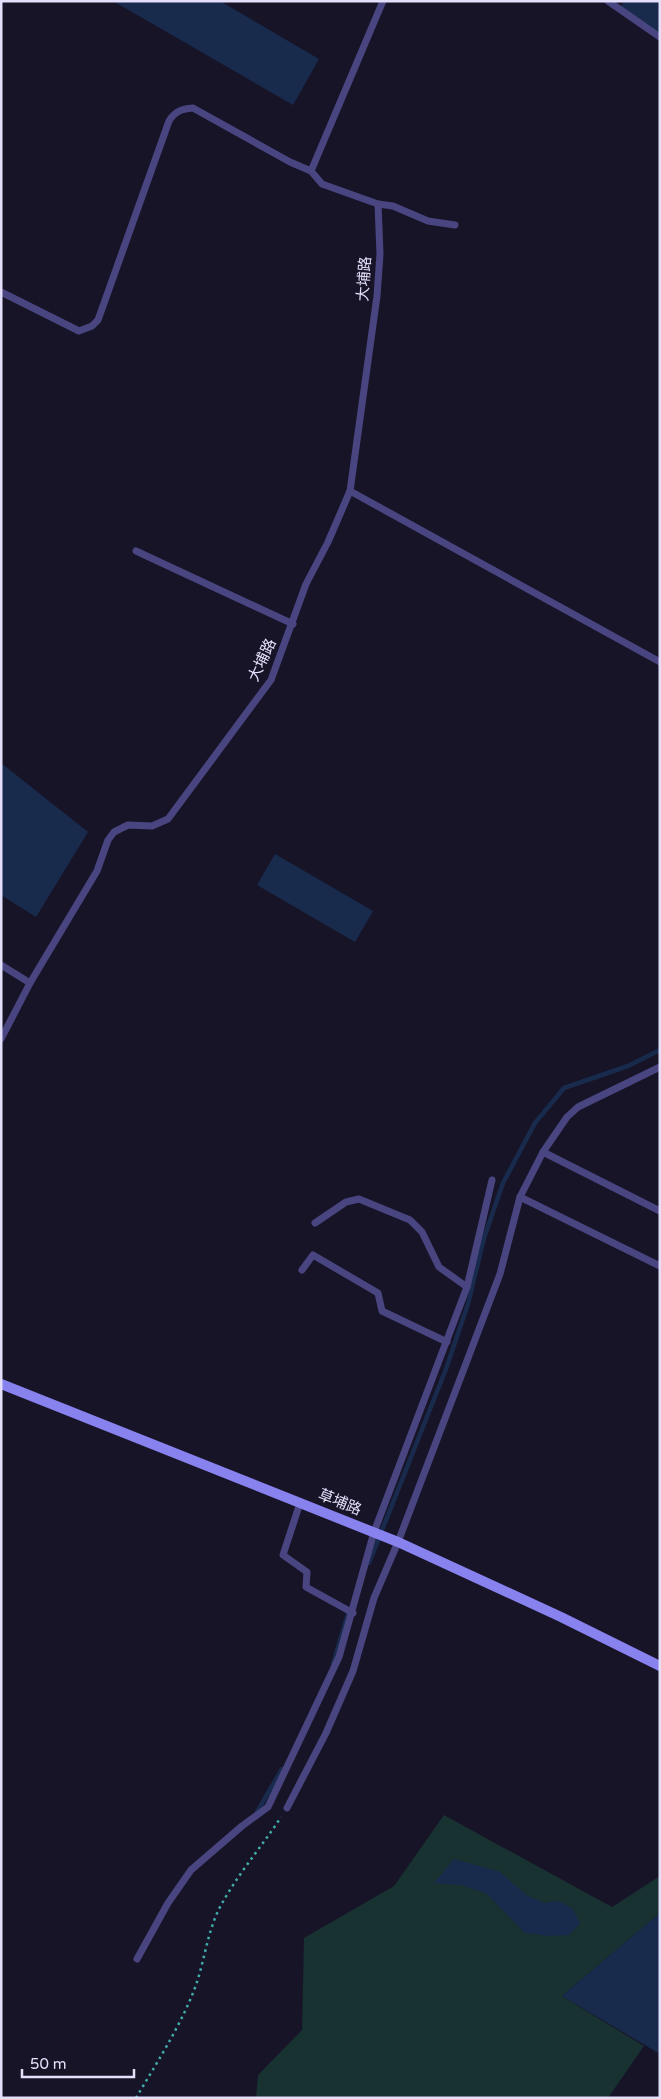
<svg xmlns="http://www.w3.org/2000/svg" width="661" height="2099" font-family="'Varela Round','Noto Sans TC',sans-serif">
  <rect width="100%" height="100%" fill="#181428"/>
  <path fill="#183131" d="M444,1815L612,1907L660,1876V1913L562,1996L644,2046L608,2098H256L258,2075L302,2030L304,1938L394,1886Z"/>
  <g fill="#182b4d">
    <path d="M113,1H220L319,59L293,105Z"/>
    <path d="M624,1H660V37L620,9Z"/>
    <path d="M1,763L88,832L36,917L1,895Z"/>
    <path d="M275,854L373,911L355,942L257,885Z"/>
    <path d="M454,1859L500,1872L526,1895L544,1903L559,1901L573,1909L580,1923L569,1935L550,1936L525,1933L487,1894L462,1885L434,1883Z"/>
    <path d="M660,1913V2054L562,1996Z"/>
  </g>
  <g fill="none" stroke-linecap="round" stroke-linejoin="round">
    <g stroke="#182b4d" stroke-width="4.5">
      <path d="M369,1563L446,1369L468,1304L484,1238L503,1183L535,1123L564,1088L628,1066L660,1050"/>
      <path d="M333,1664L348,1614"/>
      <path d="M257,1812L282,1769"/>
    </g>
    <path stroke="#41aeaa" stroke-width="2.5" stroke-dasharray="2.5 4" stroke-linecap="butt" d="M136,2098C156,2064 178,2030 193,1993C204,1966 206,1936 219,1909C236,1876 261,1848 281,1817"/>
    <g stroke="#494581" stroke-width="7">
      <path d="M608,1L660,37"/>
      <path d="M311,171L322,184L378,204L393,206L428,221L455,225"/>
      <path d="M1,292L79,331L92,326L98,320L169,121C175,111 182,109 193,108L290,162L311,171L383,1"/>
      <path d="M350,491L660,662"/>
      <path d="M136,551L293,624"/>
      <path d="M1,965L30,983"/>
      <path d="M1,1039L30,983L97,871L108,840L114,832L128,825L152,826L168,819L271,680L306,584L328,542L350,491L377,296L380,254L378,204"/>
      <path d="M543,1152L660,1211"/>
      <path d="M520,1197L660,1266"/>
      <path d="M315,1223L346,1202L359,1199L410,1220L422,1232L439,1267L467,1287"/>
      <path d="M302,1270L313,1255L378,1293L382,1311L447,1342"/>
      <path d="M300,1503L283,1555L307,1572L306,1587L353,1613"/>
      <path d="M287,1808L326,1733L353,1671L374,1598L398,1542L500,1274L520,1197L543,1152L567,1117L578,1107L660,1067"/>
      <path d="M137,1959L168,1903L191,1870L242,1826L268,1807L339,1657L374,1532L467,1287L492,1180"/>
    </g>
    <path stroke="#8882ef" stroke-width="10" d="M1,1384L398,1542L561,1617L660,1666"/>
  </g>
  <g text-anchor="middle" stroke-width="4" stroke-linejoin="round" paint-order="stroke">
    <g font-size="15" fill="#e3dffb" stroke="#181428">
      <text transform="translate(364 279) rotate(-86)" y="5">大埔路</text>
      <text transform="translate(262 660) rotate(-65)" y="5">大埔路</text>
      <text transform="translate(340 1502) rotate(22)" y="5">草埔路</text>
    </g>
  </g>
  <rect width="661" height="2099" fill="none" stroke="#e3dffb" stroke-width="5"/>
  <path d="M22 2069v8h112v-8" fill="none" stroke="#e3dffb" stroke-width="2.5"/>
  <text x="30" y="2069" font-size="15" fill="#e3dffb" stroke="#181428" stroke-width="4" paint-order="stroke">50 m</text>
</svg>
